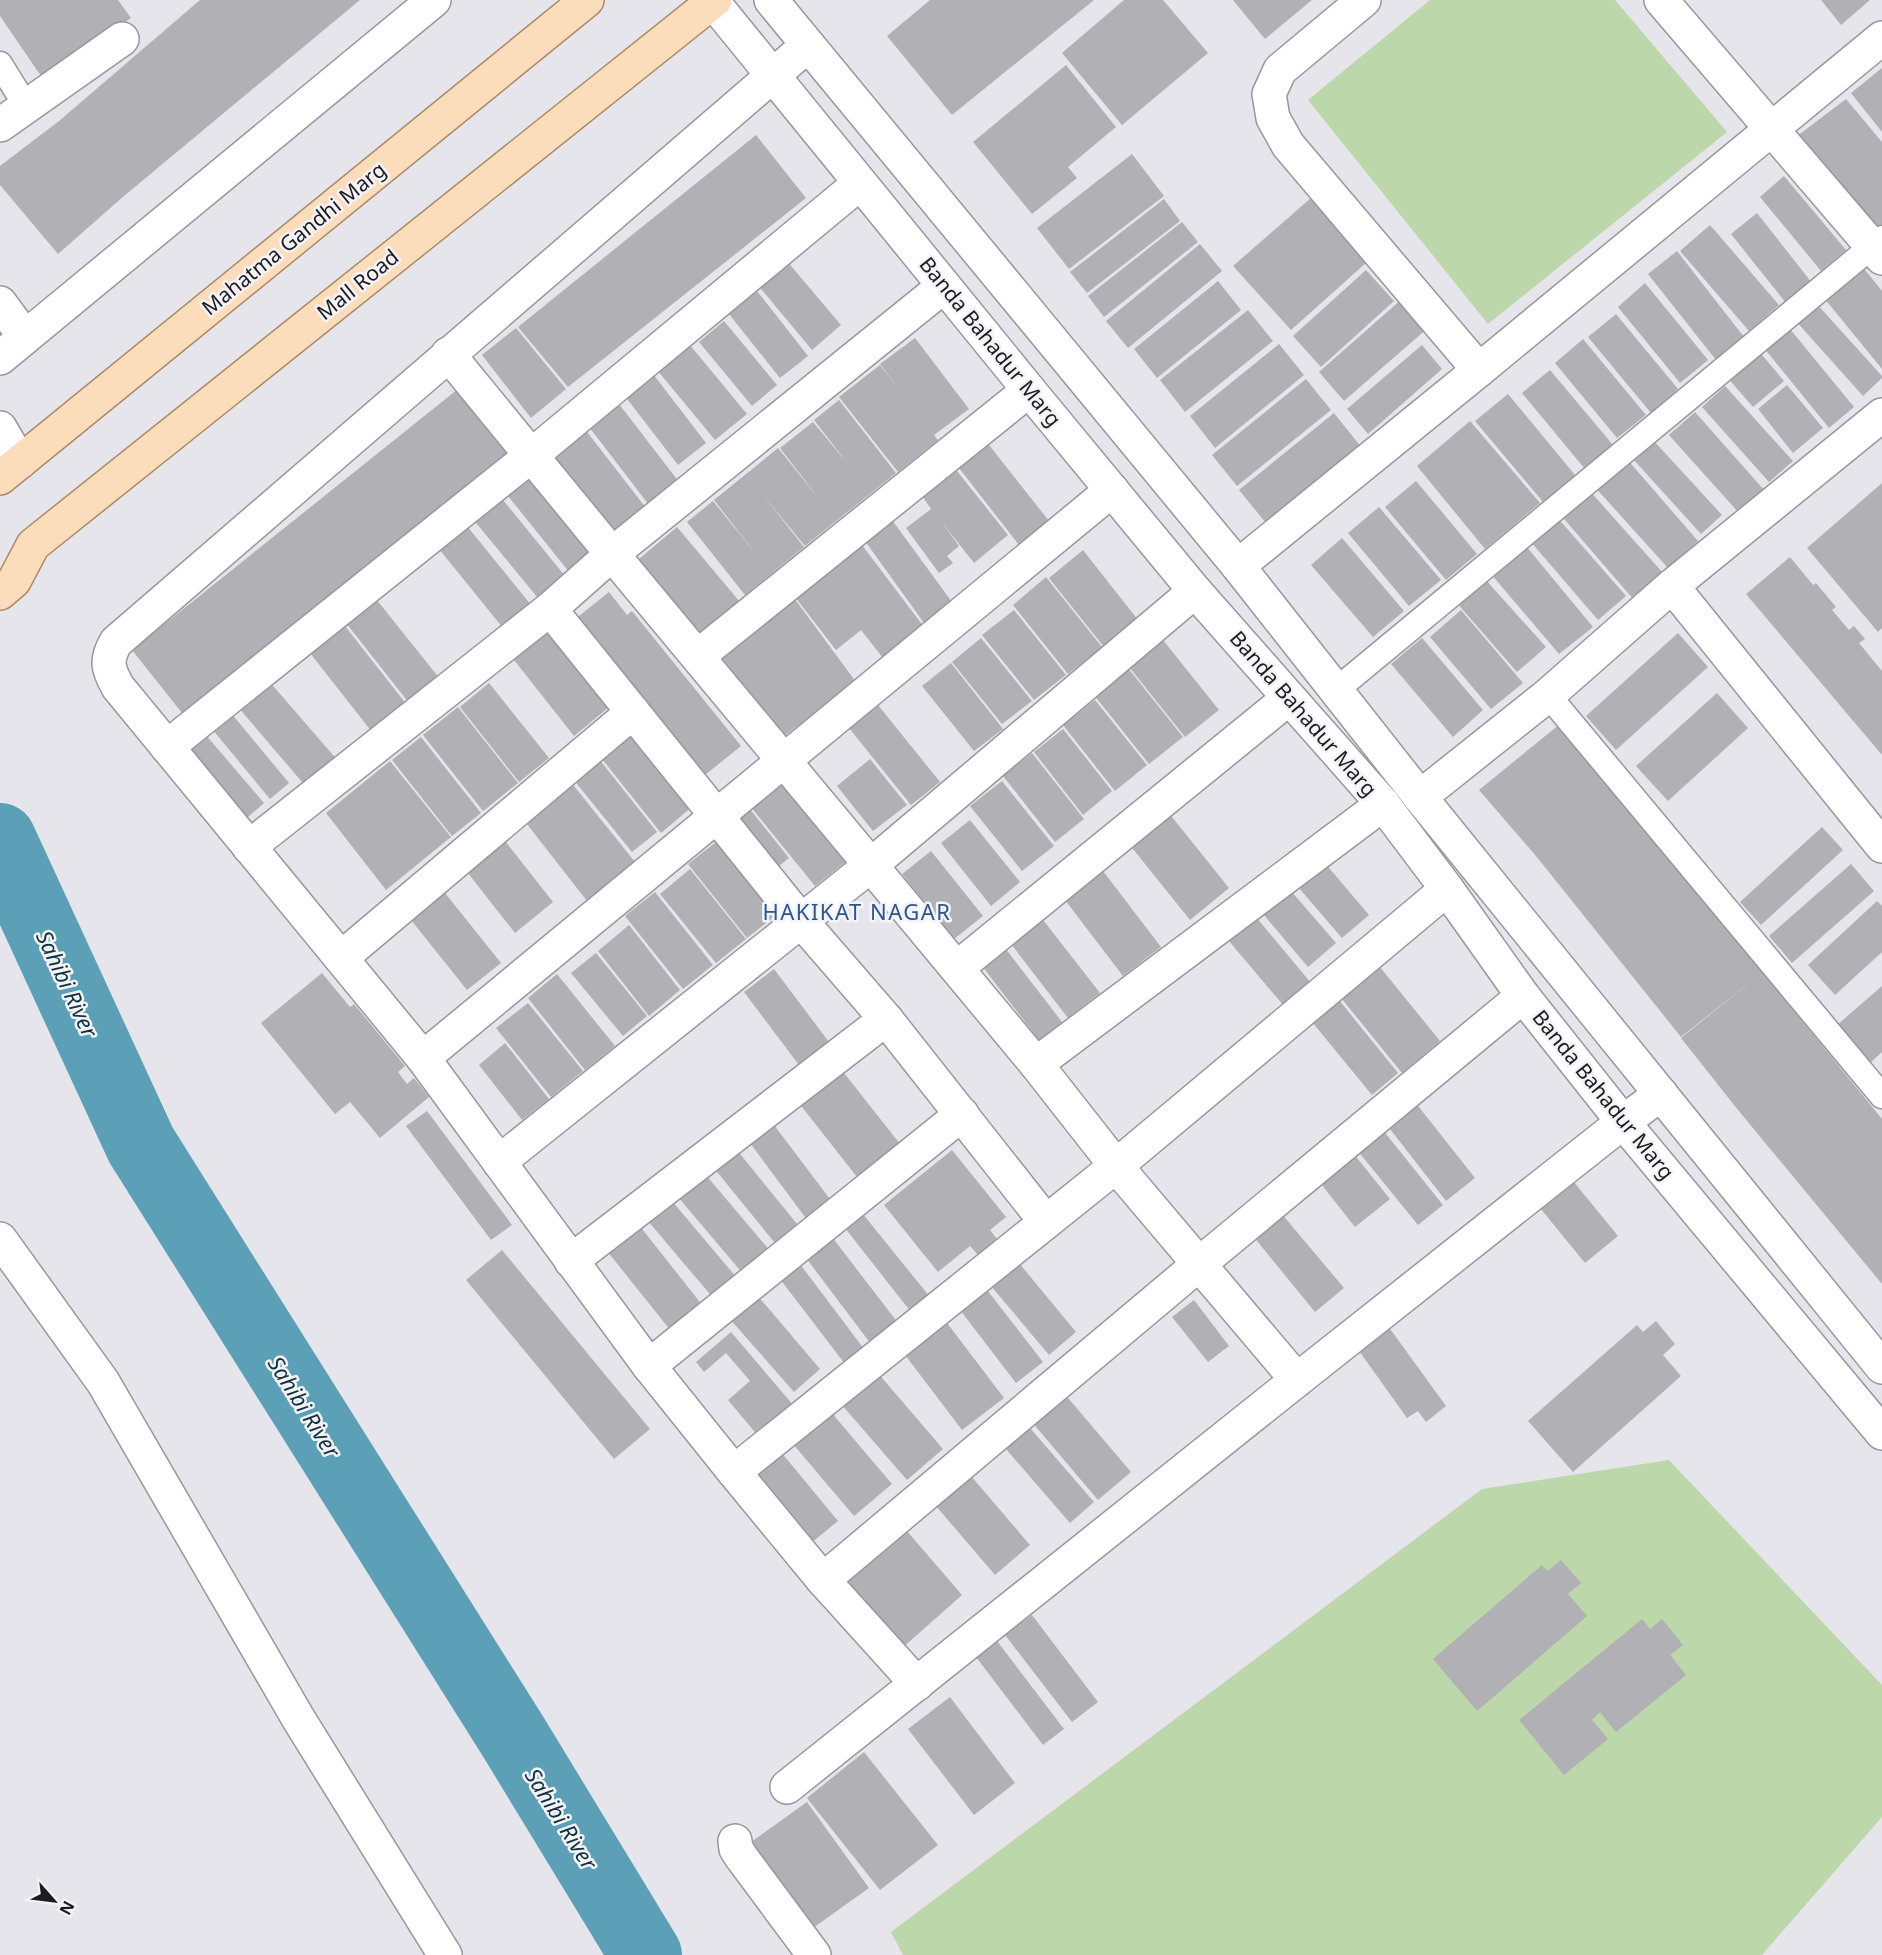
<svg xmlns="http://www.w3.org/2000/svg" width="1882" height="1955" font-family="'Noto Sans',sans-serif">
  <rect width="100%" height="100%" fill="#e6e5eb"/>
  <g fill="#bcd7aa">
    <path d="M1430,0H1615L1727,132L1488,324L1308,100Z"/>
    <path d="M1669,1460L1882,1685V1817L1762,1955H903L891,1932L1482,1489Z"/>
  </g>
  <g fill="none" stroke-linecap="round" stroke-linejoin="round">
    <path stroke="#5ba0b6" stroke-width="72" d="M0,839L141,1145L514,1738L646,1955"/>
  </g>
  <g fill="#b0b0b5">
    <path d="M0,0H118L131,18L43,79L0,16Z"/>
    <path d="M200,0H360L124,196L58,254L0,185V166L59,121Z"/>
    <path d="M930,0H1094L952,115L887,36Z"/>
    <path d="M1124,0H1163L1208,53L1122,125L1062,53Z"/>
    <path d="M1233,0H1312L1265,39Z"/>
    <path d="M1821,0H1870L1841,25Z"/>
    <path d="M1066,65L1116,127L1068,167L1077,178L1032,214L973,142Z"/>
    <path d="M1882,68V132L1851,93Z"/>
    <path d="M1846,99L1882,142V228L1875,234L1792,140Z"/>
    <path d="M756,135L806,198L568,387L518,327Z"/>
    <path d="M1132,154L1164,196L1069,269L1037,228Z"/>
    <path d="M1784,176L1846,250L1821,271L1760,197Z"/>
    <path d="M1320,190L1376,254L1291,330L1233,266Z"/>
    <path d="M1164,199L1180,221L1087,293L1070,272Z"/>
    <path d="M1757,213L1812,283L1786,303L1731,234Z"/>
    <path d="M1182,222L1198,242L1104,317L1088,296Z"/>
    <path d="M1710,225L1779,305L1749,331L1680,251Z"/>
    <path d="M1200,244L1222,271L1128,348L1106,321Z"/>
    <path d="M1677,251L1744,337L1716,360L1648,274Z"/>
    <path d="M786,260L841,325L812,350L757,284Z"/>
    <path d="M1862,266L1882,291V369L1824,298Z"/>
    <path d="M1366,270L1394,301L1321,367L1293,336Z"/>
    <path d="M1218,281L1241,310L1157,378L1134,349Z"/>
    <path d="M1645,283L1708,360L1680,383L1618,307Z"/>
    <path d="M757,291L808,356L780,378L729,314Z"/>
    <path d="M1403,298L1429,327L1344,401L1319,372Z"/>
    <path d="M1815,302L1882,376V378L1863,396L1795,320Z"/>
    <path d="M1248,310L1273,341L1185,412L1160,380Z"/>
    <path d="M1616,314L1678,389L1651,413L1588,337Z"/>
    <path d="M724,321L777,385L752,406L699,342Z"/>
    <path d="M516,328L566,389L531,418L482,355Z"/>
    <path d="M1790,329L1854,407L1829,428L1764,348Z"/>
    <path d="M915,338L969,409L934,435L938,440L898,472L839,397L880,365L901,391L880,364Z"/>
    <path d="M685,339L747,414L715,440L653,365Z"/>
    <path d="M1583,339L1646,415L1617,438L1555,363Z"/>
    <path d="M1279,344L1304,375L1215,448L1190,416Z"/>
    <path d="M1422,345L1442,369L1368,434L1347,409Z"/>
    <path d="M1757,349L1784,381L1753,407L1726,376Z"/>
    <path d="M650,370L706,443L678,465L621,391Z"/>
    <path d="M1550,370L1613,445L1585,469L1522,393Z"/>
    <path d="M1306,379L1331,410L1237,486L1212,455Z"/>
    <path d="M463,385L513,448L182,713L132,650Z"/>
    <path d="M1787,385L1823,428L1793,453L1758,409Z"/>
    <path d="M1725,386L1793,461L1769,482L1702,407Z"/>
    <path d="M1508,394L1575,475L1543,502L1475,421Z"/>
    <path d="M616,400L679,482L649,505L586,423Z"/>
    <path d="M839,400L896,473L805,546L762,494L804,547L745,595L687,522L713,501L756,554L714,500L778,448L820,500L780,448L813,422L848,464L814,420Z"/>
    <path d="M1695,412L1764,490L1739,513L1669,435Z"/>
    <path d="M1334,413L1361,447L1266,523L1239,490Z"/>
    <path d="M1470,421L1540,503L1485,549L1417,466Z"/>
    <path d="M584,428L646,508L614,534L551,453Z"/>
    <path d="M1653,440L1722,515L1701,534L1633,459Z"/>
    <path d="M989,445L1049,521L1019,545L959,468Z"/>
    <path d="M1626,458L1698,541L1668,568L1593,485Z"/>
    <path d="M534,467L597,549L570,573L504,491Z"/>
    <path d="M957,471L1008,535L974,563L941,521L959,546L947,556L953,563L939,573L906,528L931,509L923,497Z"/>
    <path d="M1416,481L1477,554L1446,580L1385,507Z"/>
    <path d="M1882,483V628L1878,632L1807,548Z"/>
    <path d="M1588,489L1663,573L1634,600L1559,513Z"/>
    <path d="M499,495L565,576L538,598L472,518Z"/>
    <path d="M1379,507L1441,580L1409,606L1348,533Z"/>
    <path d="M1556,516L1626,596L1598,620L1530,541Z"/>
    <path d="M892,520L952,602L924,623L865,541Z"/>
    <path d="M467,526L531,605L503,628L439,549Z"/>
    <path d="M677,527L740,602L701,634L639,559Z"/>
    <path d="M1342,538L1404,611L1373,637L1311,565Z"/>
    <path d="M862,545L924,627L883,658L861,630L836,650L795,597Z"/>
    <path d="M1526,546L1593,627L1559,654L1491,574Z"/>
    <path d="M1083,550L1138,620L1104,647L1049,578Z"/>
    <path d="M1790,557L1813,585L1816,583L1836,607L1832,610L1849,630L1854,626L1865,639L1859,643L1882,671V755L1746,594Z"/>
    <path d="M1046,577L1102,647L1068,674L1013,605Z"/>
    <path d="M1484,578L1546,647L1517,672L1456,602Z"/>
    <path d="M609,592L627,615L632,611L741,746L695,783L569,624Z"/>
    <path d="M794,598L856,682L780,739L717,655Z"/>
    <path d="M376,599L440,679L409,703L346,623Z"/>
    <path d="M1014,610L1066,675L1034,700L982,635Z"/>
    <path d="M1461,610L1523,683L1491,709L1430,637Z"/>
    <path d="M345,626L407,705L372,732L310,653Z"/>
    <path d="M554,628L614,703L574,736L514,660Z"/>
    <path d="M1678,633L1708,667L1616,750L1586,716Z"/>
    <path d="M981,638L1032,701L1002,724L952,662Z"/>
    <path d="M1422,638L1483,710L1453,737L1391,664Z"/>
    <path d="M1163,640L1219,710L1185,737L1130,668Z"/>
    <path d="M951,663L1003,729L974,751L922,686Z"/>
    <path d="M1128,668L1183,737L1149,764L1094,695Z"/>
    <path d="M268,680L339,762L308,789L238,707Z"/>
    <path d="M489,683L549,758L519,782L460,707Z"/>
    <path d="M1717,693L1748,728L1668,801L1636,766Z"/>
    <path d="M1095,700L1147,765L1115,791L1063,725Z"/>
    <path d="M878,705L940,782L911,805L849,728Z"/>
    <path d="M458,707L518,783L483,811L423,735Z"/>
    <path d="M231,713L289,783L270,799L212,729Z"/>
    <path d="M1560,724L1882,1119V1284L1738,1110L1681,1038L1760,974L1681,1037L1536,856L1479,790Z"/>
    <path d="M641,728L699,801L661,833L602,759Z"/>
    <path d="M1063,729L1112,791L1083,815L1034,752Z"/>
    <path d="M205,734L264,803L240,824L180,754Z"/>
    <path d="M421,737L481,813L452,836L392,760Z"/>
    <path d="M1032,753L1084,819L1055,842L1003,776Z"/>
    <path d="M599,759L657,832L632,852L573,779Z"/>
    <path d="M870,759L907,805L873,831L837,786Z"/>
    <path d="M390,761L451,837L386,890L326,813Z"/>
    <path d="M783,780L848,860L815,886L750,806Z"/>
    <path d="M570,781L635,862L587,901L523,819Z"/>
    <path d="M1002,781L1054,846L1022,871L970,806Z"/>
    <path d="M749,808L789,858L768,875L728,825Z"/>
    <path d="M1168,812L1229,888L1190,920L1129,844Z"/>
    <path d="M970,820L1020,882L991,906L941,843Z"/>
    <path d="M1822,827L1843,850L1761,925L1740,902Z"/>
    <path d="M502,837L553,902L515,933L464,868Z"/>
    <path d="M716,842L775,916L747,938L688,864Z"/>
    <path d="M931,851L983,916L954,939L902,874Z"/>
    <path d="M1319,856L1369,915L1342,938L1292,880Z"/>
    <path d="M1851,864L1874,891L1792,963L1769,936Z"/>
    <path d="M690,869L746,939L716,963L660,894Z"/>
    <path d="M1103,871L1161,947L1123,976L1065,900Z"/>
    <path d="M1285,884L1336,943L1308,967L1258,908Z"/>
    <path d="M441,888L501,963L467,990L407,915Z"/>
    <path d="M655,892L713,965L683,989L625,916Z"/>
    <path d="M1877,901L1882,906V952L1835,995L1808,965Z"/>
    <path d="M1251,911L1316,989L1289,1012L1223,934Z"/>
    <path d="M1040,916L1100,993L1068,1018L1008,940Z"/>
    <path d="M629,925L680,990L649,1016L598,951Z"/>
    <path d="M1002,944L1062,1022L1039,1040L979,962Z"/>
    <path d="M596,953L647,1016L623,1036L571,973Z"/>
    <path d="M1375,961L1440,1041L1402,1073L1337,993Z"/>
    <path d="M774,969L832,1046L802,1069L744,992Z"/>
    <path d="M322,973L350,1007L354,1004L405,1066L398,1072L407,1084L414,1078L429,1097L380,1138L350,1102L335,1114L261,1023Z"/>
    <path d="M557,974L615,1046L585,1070L528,998Z"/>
    <path d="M1882,986V1052L1869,1064L1836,1026Z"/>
    <path d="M1335,995L1398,1073L1372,1095L1308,1017Z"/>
    <path d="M528,1003L583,1071L551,1097L496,1028Z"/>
    <path d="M505,1043L549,1099L522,1120L479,1065Z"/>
    <path d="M837,1064L900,1144L857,1177L795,1098Z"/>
    <path d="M1411,1097L1475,1178L1446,1201L1383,1120Z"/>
    <path d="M427,1111L512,1225L491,1240L406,1126Z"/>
    <path d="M771,1121L836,1207L811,1225L747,1139Z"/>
    <path d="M1378,1124L1443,1205L1418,1225L1353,1145Z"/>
    <path d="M1349,1148L1390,1199L1355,1227L1314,1175Z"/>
    <path d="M736,1149L802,1230L779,1248L713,1167Z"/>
    <path d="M952,1150L1006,1217L990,1230L997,1239L978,1255L970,1246L938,1272L884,1205Z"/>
    <path d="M705,1174L771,1252L744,1275L678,1197Z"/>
    <path d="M1569,1176L1618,1236L1585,1263L1536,1203Z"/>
    <path d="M672,1201L737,1278L714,1299L648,1221Z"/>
    <path d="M1276,1207L1344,1288L1315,1312L1248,1230Z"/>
    <path d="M862,1213L930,1297L911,1312L845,1228Z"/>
    <path d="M639,1225L703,1306L671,1331L607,1251Z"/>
    <path d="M832,1237L898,1323L871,1344L806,1258Z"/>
    <path d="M502,1250L650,1429L614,1459L466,1280Z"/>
    <path d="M1019,1263L1076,1332L1049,1355L991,1286Z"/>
    <path d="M800,1264L864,1349L845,1364L780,1279Z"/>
    <path d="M984,1286L1043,1362L1016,1383L957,1306Z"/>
    <path d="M757,1295L820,1369L794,1392L729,1318Z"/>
    <path d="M1194,1300L1229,1346L1208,1362L1172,1317Z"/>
    <path d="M941,1315L1004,1398L962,1430L899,1347Z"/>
    <path d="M1656,1321L1675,1344L1663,1355L1681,1376L1573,1472L1528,1421L1637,1325L1643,1332Z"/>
    <path d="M1388,1326L1446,1406L1426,1422L1418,1411L1407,1418L1357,1348Z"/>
    <path d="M731,1332L800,1413L764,1443L728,1400L750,1381L726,1353L704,1372L696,1362Z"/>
    <path d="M871,1365L943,1449L907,1480L835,1397Z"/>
    <path d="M1063,1392L1131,1472L1098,1500L1031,1421Z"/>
    <path d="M825,1405L892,1484L854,1516L787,1437Z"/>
    <path d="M1030,1428L1094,1502L1070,1523L1006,1449Z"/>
    <path d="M776,1446L838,1521L804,1549L743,1474Z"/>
    <path d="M971,1476L1030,1545L995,1575L936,1506Z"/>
    <path d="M900,1523L962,1595L900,1650L838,1577Z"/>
    <path d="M1561,1560L1581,1583L1568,1594L1587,1616L1477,1711L1433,1659L1542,1565L1548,1571Z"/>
    <path d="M1032,1615L1098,1702L1072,1722L1005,1635Z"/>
    <path d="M1642,1619L1650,1629L1662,1619L1683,1645L1670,1655L1686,1675L1616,1732L1600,1712L1592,1720L1608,1739L1564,1775L1519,1720Z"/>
    <path d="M997,1641L1064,1729L1043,1745L976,1657Z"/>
    <path d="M950,1697L1015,1783L974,1815L908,1729Z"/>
    <path d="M864,1752L938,1845L880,1890L807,1798Z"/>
    <path d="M807,1802L869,1888L806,1933L744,1847Z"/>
  </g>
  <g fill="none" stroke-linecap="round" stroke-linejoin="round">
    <g stroke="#97979c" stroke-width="27">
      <g id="lane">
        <path d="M0,64L26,106"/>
        <path d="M1335,691L1882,238"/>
        <path d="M1548,695L1882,1096"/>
      </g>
    </g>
    <g stroke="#97979c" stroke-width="36">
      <g id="street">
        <path d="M1364,0L1280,70L1269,94L1273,118L1288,145L1479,370L1882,38"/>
        <path d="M1661,0L1882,258"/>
        <path d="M808,45L116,642C105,661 108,669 118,687L423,1058L649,1366L734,1472L823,1580L917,1684"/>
        <path d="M0,125L122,39"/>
        <path d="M0,303L25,337"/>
        <path d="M448,354L612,554L1036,1064L1116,1166L734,1472"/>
        <path d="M0,358L434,0"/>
        <path d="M0,428L20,462"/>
        <path d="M1238,566L1479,370"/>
        <path d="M1672,586L1882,846"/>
        <path d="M550,609L802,922L886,1019L1046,1222"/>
        <path d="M698,656L1029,390"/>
        <path d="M167,747L532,455L860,183"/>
        <path d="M1420,797L1548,695L1672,586L1882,415"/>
        <path d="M249,847L550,609L612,554L944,286"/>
        <path d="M341,958L633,712"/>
        <path d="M957,968L1289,698"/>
        <path d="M423,1058L1112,490"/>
        <path d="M1036,1064L1383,804"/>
        <path d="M499,1162L871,865L1195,591"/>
        <path d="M0,1239L103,1382L298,1718L445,1955"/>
        <path d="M571,1261L886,1019"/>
        <path d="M649,1366L962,1114"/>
        <path d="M1297,1380L1116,1166L1447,889"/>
        <path d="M823,1580L1198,1265L1523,996"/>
        <path d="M787,1787L1297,1380L1623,1122L1661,1094"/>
        <path d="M735,1841L736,1849L742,1858L814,1955"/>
      </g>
    </g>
    <g stroke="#97979c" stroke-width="36">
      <g id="secondary">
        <path d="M771,0L1238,566L1420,797L1882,1367"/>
        <path d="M713,2L1029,390L1195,591L1383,804L1447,889L1523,996L1623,1122L1882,1433"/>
      </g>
    </g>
    <g stroke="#ac8a67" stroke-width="36">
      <g id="primary">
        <path d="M0,478L587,0"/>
        <path d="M0,593L14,581L33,545L715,0"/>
      </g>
    </g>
    <use href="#lane" stroke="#fff" stroke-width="24"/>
    <use href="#street" stroke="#fff" stroke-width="33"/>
    <use href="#secondary" stroke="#fff" stroke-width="33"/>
    <use href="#primary" stroke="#fcddbb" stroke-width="33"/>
  </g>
  <g text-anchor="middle" stroke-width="5" stroke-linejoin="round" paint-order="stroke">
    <g font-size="21" fill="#1c1c1e" stroke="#f3f3f8">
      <text transform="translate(294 239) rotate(-39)" y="7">Mahatma Gandhi Marg</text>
      <text transform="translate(358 285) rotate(-39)" y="7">Mall Road</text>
      <text transform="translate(990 342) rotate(51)" y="7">Banda Bahadur Marg</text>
      <text transform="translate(1303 714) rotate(49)" y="7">Banda Bahadur Marg</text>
      <text transform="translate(1603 1095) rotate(51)" y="7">Banda Bahadur Marg</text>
    </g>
    <g font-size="22" letter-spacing="1.5" fill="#2f568c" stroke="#f3f3f8">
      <text x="857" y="920">HAKIKAT NAGAR</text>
    </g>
    <g font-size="22" font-style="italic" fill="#10323c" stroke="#f3f3f8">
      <text transform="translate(67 984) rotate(65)" y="8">Sahibi River</text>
      <text transform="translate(304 1407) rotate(58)" y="8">Sahibi River</text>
      <text transform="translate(561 1819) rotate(58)" y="8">Sahibi River</text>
    </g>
  </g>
  <g transform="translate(54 1901) rotate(118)" stroke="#f3f3f8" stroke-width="4.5" paint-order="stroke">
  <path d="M0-4.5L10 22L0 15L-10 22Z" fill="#1c1c1e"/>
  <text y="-9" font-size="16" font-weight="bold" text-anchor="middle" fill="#1c1c1e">N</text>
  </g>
</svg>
